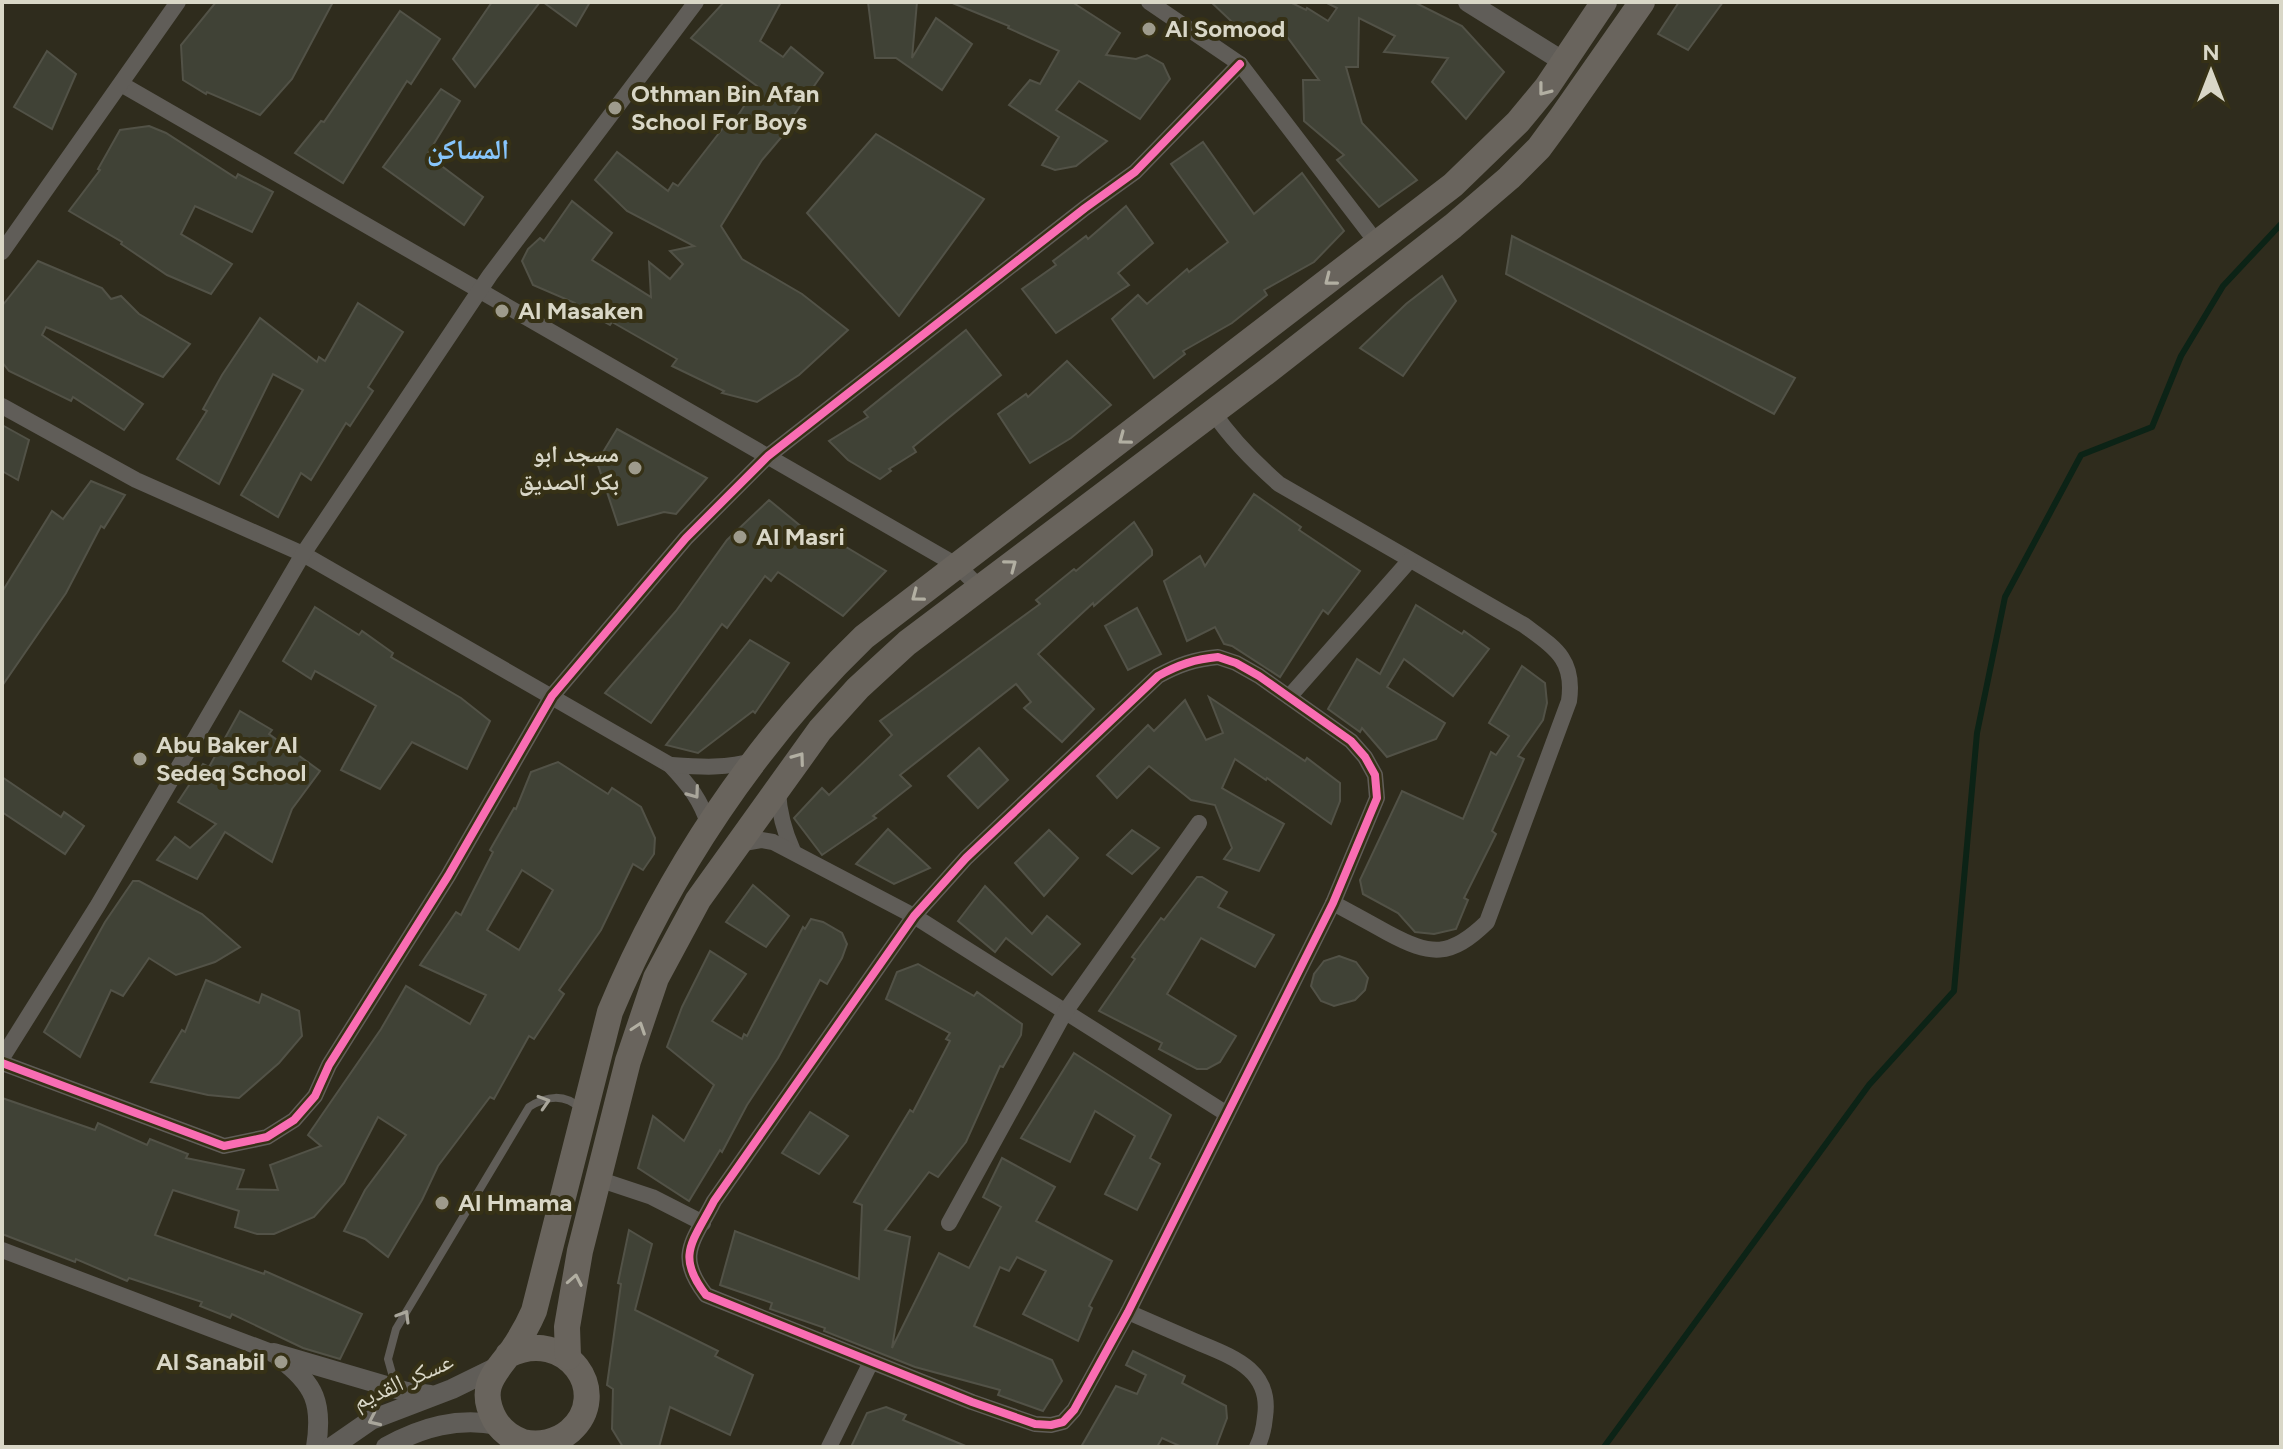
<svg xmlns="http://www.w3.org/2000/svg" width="2283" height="1449" font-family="Figtree,'Noto Naskh Arabic',sans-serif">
  <rect width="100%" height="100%" fill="#2f2c1d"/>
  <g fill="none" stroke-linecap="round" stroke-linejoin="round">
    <path stroke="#0c2316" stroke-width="6" d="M1604,1447L1869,1085L1954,991L1977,733L2005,597L2081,455L2152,427L2181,356L2223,286L2281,224"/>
  </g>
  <g fill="#404236" stroke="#525247" stroke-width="2" fill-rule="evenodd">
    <path d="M216,2H333L292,79L260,115L207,92L206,94L183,80L181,45Z"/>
    <path d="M492,2H540L475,87L453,59Z"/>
    <path d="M543,2H590L576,26Z"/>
    <path d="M724,2H781L760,41L783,57L791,47L823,73L792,118L796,120L762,160L721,226L742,259L802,294L848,330L799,375L757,402L722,393L724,391L672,366L677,359L612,322L610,325L574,305L575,303L533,285L522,261L528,249L540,238L544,241L572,201L612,233L592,260L651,297L649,262L670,279L683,264L670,251L694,246L627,211L595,180L617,152L668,191L673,183L678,186L723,128L728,131L757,86L691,38Z"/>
    <path d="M868,2H917L912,58L936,18L972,44L942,90L896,58H875Z"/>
    <path d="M950,2H1072L1120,33L1106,55L1136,59L1147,55L1163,64L1170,79L1140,119L1079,81L1056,110L1107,141L1076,166L1055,170L1042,165L1059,137L1009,105L1030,80L1040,84L1059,51L1008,28L1009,26Z"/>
    <path d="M1211,2H1290L1306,10L1307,8L1328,21L1337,8L1325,2H1414L1462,26L1504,72L1466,119L1432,82L1448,58L1384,52L1395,36L1359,18L1358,67H1346L1362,123L1417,180L1379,207L1337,160L1344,155L1304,121L1303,80H1319L1282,30L1250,39Z"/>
    <path d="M1679,2H1723L1688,50L1658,34Z"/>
    <path d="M400,11L440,39L411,84L407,81L343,183L295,153L321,121L324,122Z"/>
    <path d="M47,51L76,74L52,129L14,107Z"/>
    <path d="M441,89L460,101L427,155L483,197L464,225L383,167Z"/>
    <path d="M149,126L166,133L236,178L238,174L273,192L252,232L195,206L181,234L232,264L211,294L167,275L121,244L122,242L69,211L100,170L98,169L120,130Z"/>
    <path d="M876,134L984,199L899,316L807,213Z"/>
    <path d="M1203,142L1254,214L1302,173L1344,231L1314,262L1264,290L1267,295L1232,323L1183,351L1185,354L1154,378L1112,319L1138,295L1147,304L1187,269L1189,272L1228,242L1171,164Z"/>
    <path d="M1126,206L1153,243L1118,273L1129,285L1056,333L1022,289L1056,265L1053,261L1086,236L1088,239Z"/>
    <path d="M1512,236L1795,378L1774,414L1506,274Z"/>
    <path d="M38,261L102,288L111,299L121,296L139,314L190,344L163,377L46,327L42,335L143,404L124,430L73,397L71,401L9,371L2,362V306Z"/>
    <path d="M1442,276L1456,301L1403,376L1360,348L1406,304Z"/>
    <path d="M358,303L403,332L368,387L373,391L350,426L346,423L311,480L301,473L278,517L241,495L303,390L273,374L219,484L177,459L207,411L203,409L222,375L260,318L317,362L319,357L325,361Z"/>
    <path d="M966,330L1001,375L913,447L916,452L889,469L891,471L880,479L848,460L829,441L868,417L864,412Z"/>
    <path d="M1067,361L1111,405L1071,438L1030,463L998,414L1026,394L1028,397Z"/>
    <path d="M2,425L29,440L18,480L2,471Z"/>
    <path d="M617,429L707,478L676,514L664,512L618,525L597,462Z"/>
    <path d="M91,481L125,495L104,528L101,526L66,593L2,686V592L52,511L63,519Z"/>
    <path d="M1254,494L1301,527L1299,530L1360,571L1328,614L1323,610L1280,677L1232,646L1224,644L1215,627L1187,641L1164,581L1200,556L1205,566Z"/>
    <path d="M769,500L825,546L831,538L886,571L843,616L778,572L771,581L765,576L727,628L722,624L651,723L605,693L676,611L727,540Z"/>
    <path d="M1134,522L1152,550V555L1094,606L1093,603L1038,654L1094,709L1062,742L1024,708L1031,702L1016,684L900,775L911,786L873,816L876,818L822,855L794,818L822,788L829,795L892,735L880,721L1040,604L1036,600L1074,569L1076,571Z"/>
    <path d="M1416,605L1462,634L1464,631L1489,649L1453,696L1404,659L1387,687L1445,723L1436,739L1387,757L1362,728L1360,732L1328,709L1357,659L1380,674Z"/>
    <path d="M315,607L359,635L362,631L393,653L391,657L461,698L490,721L467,769L412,742L380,789L341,770L376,706L315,671L311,679L283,661Z"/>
    <path d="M1137,608L1161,654L1128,670L1105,626Z"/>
    <path d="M750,640L789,663L755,713L753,711L698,753L666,745Z"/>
    <path d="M1522,666L1545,683L1547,703L1543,720L1518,756L1524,759L1492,831L1496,834L1464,898L1468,900L1456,929L1434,934L1415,932L1398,913L1363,894L1360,880L1402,791L1463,819L1491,752L1496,755L1509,736L1489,723Z"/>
    <path d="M1209,697L1305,761L1307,758L1340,783V801L1331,824L1267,778L1266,780L1235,759L1222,788L1284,824L1259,871L1224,859L1232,848L1215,805L1191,800L1149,766L1117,798L1097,776L1148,725L1154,731L1185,700L1206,740L1223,733Z"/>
    <path d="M240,711L272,730L269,734L320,771L292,809L272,862L225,832L197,879L157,860L175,837L190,848L216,824L178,802L203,764L209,767Z"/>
    <path d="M979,748L1008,780L978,808L948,776Z"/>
    <path d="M558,762L608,794L612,788L641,807L655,838L654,854L643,870L633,864L601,930L559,990L564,994L534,1039L529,1036L494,1099L490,1097L438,1166L422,1200L388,1257L365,1239L344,1231L365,1190L406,1135L378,1117L344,1183L314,1217L274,1234H257L235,1227L239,1211L173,1190L155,1235L264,1274L265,1271L362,1314L340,1359L303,1348L232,1314L230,1318L200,1306L202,1302L129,1278L127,1281L76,1259L75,1262L2,1234V1098L95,1130L98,1123L147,1145L150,1139L188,1154L186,1158L244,1170L237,1189L278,1190L270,1165L321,1146L308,1135L381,1029L406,986L470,1024L486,995L420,965L456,912L461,915L493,852L490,850L514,808L516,809L531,772ZM522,870L553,890L519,950L487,930Z"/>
    <path d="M2,777L61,817L64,812L84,826L65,854L2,812Z"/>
    <path d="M888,829L930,868L894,884L856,864Z"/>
    <path d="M1049,830L1078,858L1044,896L1015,863Z"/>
    <path d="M1132,830L1159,848L1132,874L1107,855Z"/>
    <path d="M1197,877H1202L1227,892L1218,907L1274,935L1255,967L1201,938L1167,994L1236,1036L1220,1062L1207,1069H1197L1159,1049L1162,1043L1099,1011L1135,959L1132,957L1161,918L1164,920Z"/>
    <path d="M133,881H139L202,914L240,947L215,962L176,975L149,958L123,996L111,990L80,1057L44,1032L105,922Z"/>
    <path d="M753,885L789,916L766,947L726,922Z"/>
    <path d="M985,886L1032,934L1047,916L1080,944L1052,975L1006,938L995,952L958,921Z"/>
    <path d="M811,919L823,922L842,933L847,944L842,958L827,984L820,980L778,1058L747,1105L722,1152L720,1150L689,1201L638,1168L653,1116L684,1141L714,1085L667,1047L682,1007L710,951L746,974L712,1021L742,1039L744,1034L747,1036L803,927L805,929Z"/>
    <path d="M1339,956L1356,962L1368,978L1365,990L1355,1000L1334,1006L1321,1001L1311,986L1314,974L1324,961Z"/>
    <path d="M918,964L974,996L977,992L1022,1024L1021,1035L1003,1067L1000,1066L966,1142L938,1177L929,1172L885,1230L910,1237L892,1348L939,1253L969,1268L1001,1207L983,1197L1002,1158L1055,1187L1036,1221L1112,1261L1089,1306L1092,1308L1078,1341L1023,1314L1046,1271L1017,1257L1009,1271L1000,1267L974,1326L1052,1360L1062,1381L1043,1411L998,1395L1000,1390L915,1367L824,1331L825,1328L770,1309L772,1303L720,1285L735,1231L859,1279L862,1205L854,1202L910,1110L913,1112L950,1041L946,1039L950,1033L886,999L897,972Z"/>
    <path d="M206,980L259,1003L262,994L299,1011L302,1036L279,1063L239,1098L208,1095L151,1082L182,1030L185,1032Z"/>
    <path d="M1074,1053L1171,1115L1150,1158L1160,1164L1137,1210L1105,1194L1135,1136L1095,1111L1070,1162L1021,1138Z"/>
    <path d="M810,1112L848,1136L819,1174L782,1153Z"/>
    <path d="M629,1230L652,1244L635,1310L718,1351L715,1356L753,1375L730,1435L670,1407L659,1447H623L612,1429L613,1389L607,1385L621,1284L618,1283Z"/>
    <path d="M1133,1351L1185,1376L1182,1383L1226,1406L1227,1418L1216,1447H1182L1162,1438L1157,1447H1081L1116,1386L1137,1394L1146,1375L1126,1365Z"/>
    <path d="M886,1407L906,1415L903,1420L968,1447H851L867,1413Z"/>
  </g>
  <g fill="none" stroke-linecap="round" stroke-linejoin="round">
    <path stroke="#605d58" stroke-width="8" d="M395,1384L388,1359L396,1329L529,1107C546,1096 565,1093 581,1109"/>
    <g stroke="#605d58" stroke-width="16">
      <path d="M1149,2L1240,64L1377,243"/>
      <path d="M121,84L958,566L980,588"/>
      <path d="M2,252L178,2"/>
      <path d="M2,406L136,480L303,554L670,765C689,785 701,800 709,826"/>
      <path d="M1213,412C1232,440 1254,462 1279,484L1524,625C1555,648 1575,659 1569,701L1487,922C1450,958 1431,956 1388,933C1370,923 1352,913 1333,903"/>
      <path d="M1218,657L1236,663L1259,676L1351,741L1365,757L1375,775L1377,798L1333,903L1128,1312L1074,1410L1063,1422L1051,1425L1035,1424L972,1402L706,1295C675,1255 693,1242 714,1201L914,916L966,858L1158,676C1178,665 1195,659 1218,657Z"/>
      <path d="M1289,697L1410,560"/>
      <path d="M670,765C700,767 727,769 755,760"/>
      <path d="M778,791C779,813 784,831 793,851"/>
      <path d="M738,844L761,840L773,842L914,916L1227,1114"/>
      <path d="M2,1058L98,905L303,554L490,275L696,2"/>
      <path d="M2,1063L224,1146L267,1137L294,1120L315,1096L329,1065L448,876L552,696L686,538L768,456L1085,208L1135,172L1240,64"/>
      <path d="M598,1179L652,1197L703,1223"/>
      <path d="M949,1223L1065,1012L1199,823"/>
      <path d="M2,1250L274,1353"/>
      <path d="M1128,1312C1151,1322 1174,1332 1197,1342C1233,1357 1272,1370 1265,1417C1264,1428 1262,1437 1257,1447"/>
      <path d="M829,1447L871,1362"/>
    </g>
    <g stroke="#605d58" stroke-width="20">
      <path d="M1468,2L1564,62"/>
      <path d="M274,1353L407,1392L430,1395"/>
      <path d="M280,1358C315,1384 323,1404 316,1447"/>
      <path d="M332,1447L371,1420L452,1389L497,1367"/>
      <path d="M386,1447C422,1427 458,1417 498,1425"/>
    </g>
    <g stroke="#69645d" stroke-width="26">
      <path d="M508,1355C566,1326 613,1393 570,1431C557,1442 539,1446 523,1442C511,1438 501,1430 495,1420C477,1387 495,1373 513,1349C521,1337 528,1325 534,1311L610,1012C668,873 756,741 864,637L1453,185L1518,122L1547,87L1604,2"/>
      <path d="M568,1357L567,1327L580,1251L628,1061L656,978L698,900L820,730L858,688L907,643L1265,373L1453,226L1509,178L1539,148L1561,118L1642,2"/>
    </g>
    <g stroke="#363116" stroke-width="13">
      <g id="cycleway">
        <path d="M1218,657L1236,663L1259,676L1351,741L1365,757L1375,775L1377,798L1333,903L1128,1312L1074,1410L1063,1422L1051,1425L1035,1424L972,1402L706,1295C675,1255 693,1242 714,1201L914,916L966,858L1158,676C1178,665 1195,659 1218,657Z"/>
        <path d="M2,1063L224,1146L267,1137L294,1120L315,1096L329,1065L448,876L552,696L686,538L768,456L1085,208L1135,172L1240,64"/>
      </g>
    </g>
    <use href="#cycleway" stroke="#f96db3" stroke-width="8"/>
  </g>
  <defs><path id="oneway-chevron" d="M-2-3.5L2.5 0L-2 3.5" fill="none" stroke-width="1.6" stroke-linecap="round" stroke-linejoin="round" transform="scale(2)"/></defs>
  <g stroke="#b2afa2">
    <use href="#oneway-chevron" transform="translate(1544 90) rotate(128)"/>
    <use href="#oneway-chevron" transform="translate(1330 280) rotate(142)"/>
    <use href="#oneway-chevron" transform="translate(1124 439) rotate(143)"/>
    <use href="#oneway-chevron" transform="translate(1011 565) rotate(-37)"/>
    <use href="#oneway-chevron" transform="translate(917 596) rotate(143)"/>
    <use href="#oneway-chevron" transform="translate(799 758) rotate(-54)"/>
    <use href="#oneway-chevron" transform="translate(639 1028) rotate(-71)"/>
    <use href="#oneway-chevron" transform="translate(575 1280) rotate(-79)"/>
  </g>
  <g stroke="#a9a69b">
    <use href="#oneway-chevron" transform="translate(694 793) rotate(54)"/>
    <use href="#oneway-chevron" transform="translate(544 1102) rotate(-17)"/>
    <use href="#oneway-chevron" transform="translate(404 1316) rotate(-59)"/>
    <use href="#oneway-chevron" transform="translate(374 1420) rotate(155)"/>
  </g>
  <g fill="#9e9b8c" stroke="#363116" stroke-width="3">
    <circle cx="1149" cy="29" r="8"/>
    <circle cx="615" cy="108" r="8"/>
    <circle cx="502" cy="311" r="8"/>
    <circle cx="635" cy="468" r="8"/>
    <circle cx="740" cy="537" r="8"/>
    <circle cx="140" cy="759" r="8"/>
    <circle cx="442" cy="1203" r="8"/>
    <circle cx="281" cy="1362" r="8"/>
  </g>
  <g text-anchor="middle" stroke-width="8" stroke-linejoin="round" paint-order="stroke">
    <g font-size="24" font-weight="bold" fill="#d9d7c7" stroke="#363116" text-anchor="start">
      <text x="1165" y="37">Al Somood</text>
      <text x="631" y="102">Othman Bin Afan<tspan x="631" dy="28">School For Boys</tspan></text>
      <text x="518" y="319">Al Masaken</text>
      <text x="619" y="462" text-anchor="end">مسجد ابو<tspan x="619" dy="28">بكر الصديق</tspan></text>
      <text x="756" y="545">Al Masri</text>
      <text x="156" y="753">Abu Baker Al<tspan x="156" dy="28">Sedeq School</tspan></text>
      <text x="458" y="1211">Al Hmama</text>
      <text x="265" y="1370" text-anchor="end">Al Sanabil</text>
    </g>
    <g font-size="24" fill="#d9d7c7" stroke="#363116">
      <text transform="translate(403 1381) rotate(-24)" y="8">عسكر القديم</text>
    </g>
    <g font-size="28" font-weight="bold" fill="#87c6fc" stroke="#363116">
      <text x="468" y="159">المساكن</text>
    </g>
  </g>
  <rect width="2283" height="1449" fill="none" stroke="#d9d7c7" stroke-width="8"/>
  <g transform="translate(2211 72)" stroke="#363116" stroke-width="6" paint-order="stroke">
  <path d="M0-6L14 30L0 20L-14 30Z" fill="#d9d7c7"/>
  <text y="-12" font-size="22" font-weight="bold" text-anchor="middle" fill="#d9d7c7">N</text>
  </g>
</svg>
